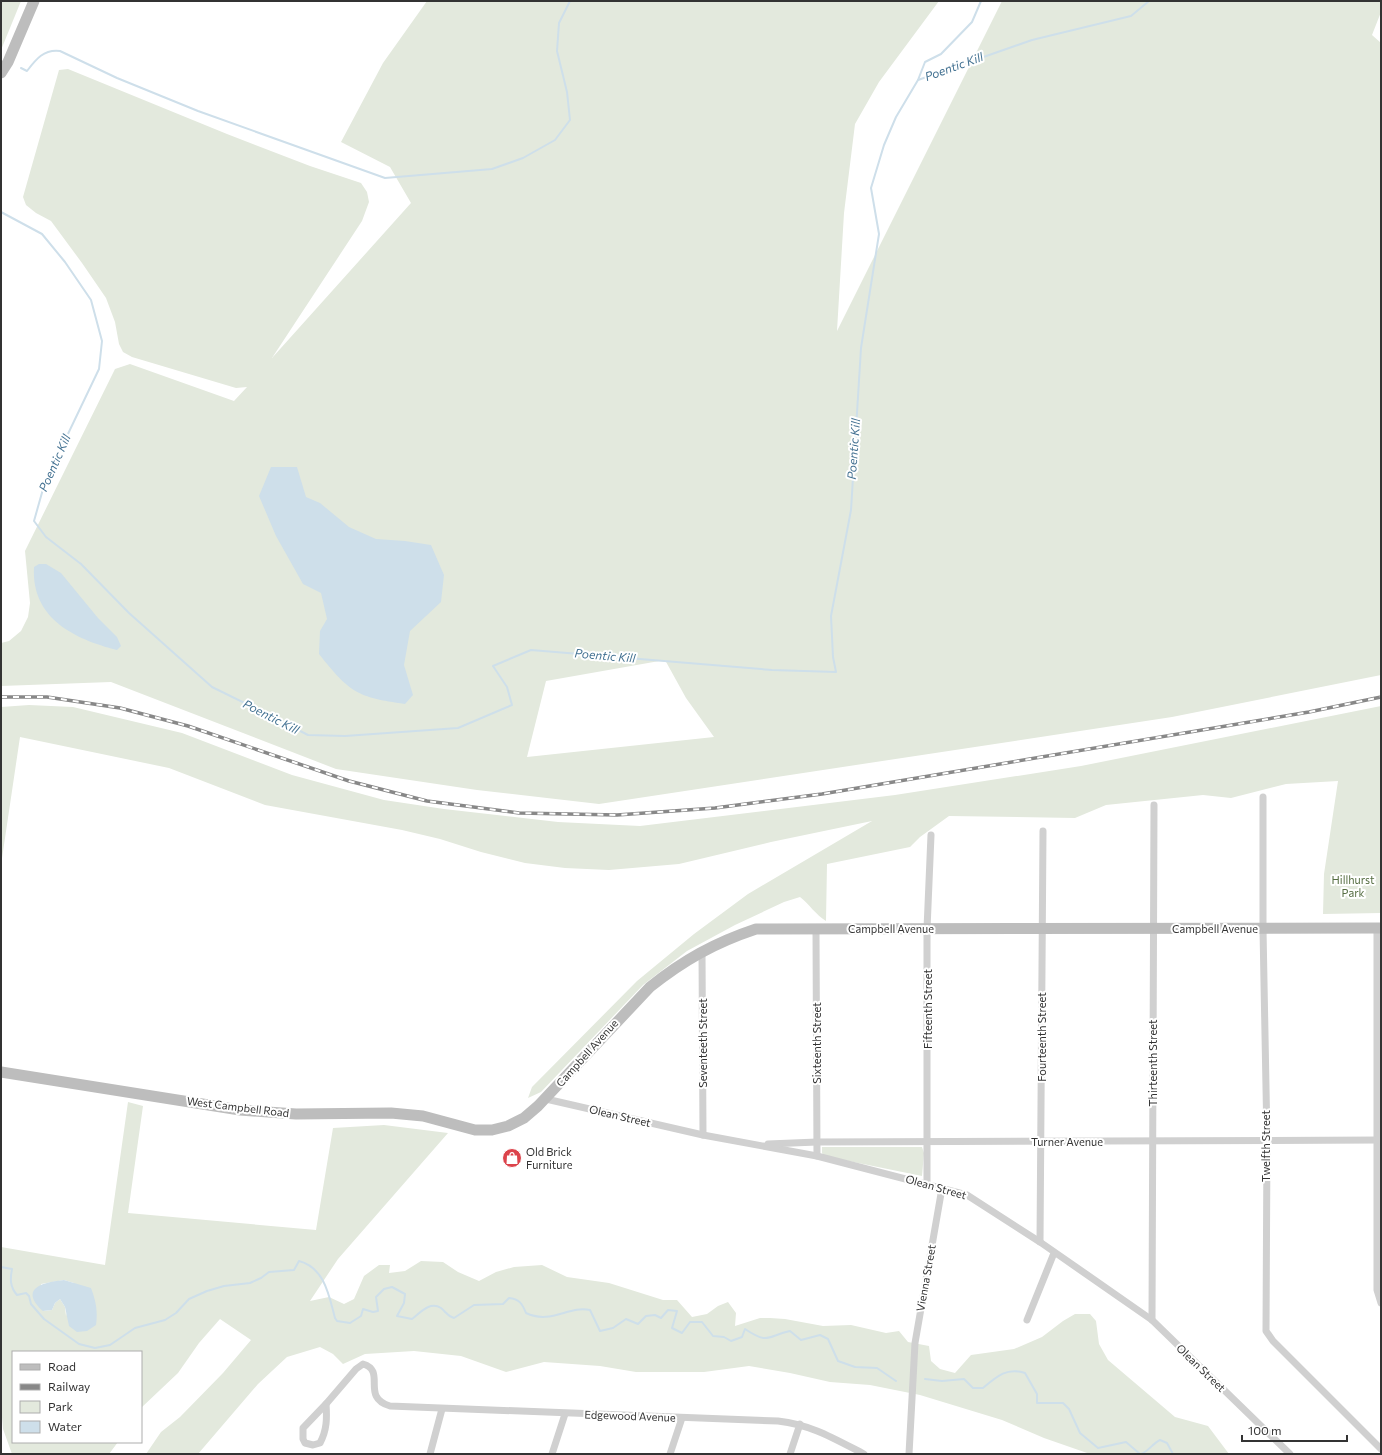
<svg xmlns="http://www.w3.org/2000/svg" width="1382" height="1455" font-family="Commissioner,sans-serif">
  <rect width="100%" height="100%" fill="#fff"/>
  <g fill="#e3e9dd" fill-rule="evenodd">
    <path d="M1,1H21L1,50Z"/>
    <path d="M427,1H939L879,82L855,124L844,213L837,331L1002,1H1381V12L1372,35L1381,43V675L1172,717L599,804L477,790L336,769L111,682L1,686V643L9,641L21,631L28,617L30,603L25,551L115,369L130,364L234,401L247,387L236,388L132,357L123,352L119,344L115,322L106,298L82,263L51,221L36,213L26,205L23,197L59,70L68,69L227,134L310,166L361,183L367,192L369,202L362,221L272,358L411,203L390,167L341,142L383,63ZM665,660L686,698L714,737L527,757L546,681Z"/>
    <path d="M29,705L73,707L182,733L292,775L384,800L444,809L558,822L640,826L895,795L1081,766L1381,706V913L1323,914L1324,874L1338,781L1286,784L1231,798L1203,795L1106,805L1075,818L949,816L920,837L910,847L827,864L826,921C816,915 809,904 800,897L784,902L735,925L687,951L643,985L541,1092L528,1098L532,1087L637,981L694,934L748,894L872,821L771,842L679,864L609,870L565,868L525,863L481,852L440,839L402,830L265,805L169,768L20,737L1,865V707Z"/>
    <path d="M128,1102L143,1106L128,1213L316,1230L333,1128L384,1125L448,1133L338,1259L310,1301L329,1297L344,1304L354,1299L364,1276L379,1265H390L389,1273L405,1271L421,1261L443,1262L458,1272L479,1281L496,1272L514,1267L542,1265L567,1277L609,1283L663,1300H677L692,1317L707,1314L718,1306L728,1302L736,1313L735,1326L760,1318H770L785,1319L823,1326L851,1325L886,1333L899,1331L908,1342L929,1346L931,1361L940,1369L955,1373L971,1355L1014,1349L1042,1337L1063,1321L1075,1314H1090L1096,1321L1099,1344L1108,1360L1175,1417L1208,1426L1229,1454H1090L1044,1438L1002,1420L920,1395L870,1385L830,1382L790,1373L749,1366L704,1372H636L600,1366L544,1362L506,1372L461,1356L414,1351L365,1354L343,1364L333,1354L320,1347L287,1357L258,1384L198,1454H146L161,1432L180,1417L223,1373L251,1340L220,1319L199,1343L178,1373L141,1408V1352H13V1442H118L109,1454H12L3,1429L1,1406V1247L105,1265ZM64,1280L74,1283L66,1316L65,1307L60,1299L55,1303L52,1310L43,1311L41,1284Z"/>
    <path d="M822,1147H922L924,1153L922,1176L824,1156L822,1153Z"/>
  </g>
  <g fill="#cedfea">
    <path d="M271,467H297L306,497L320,503L349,527L376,539L405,541L431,545L444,575L441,602L410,631L404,665L413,695L405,704C357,697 350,693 319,654L320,631L327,619L321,593L303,584L276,536L259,496Z"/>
    <path d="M39,564H46L61,573L98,618L117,637L121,646L117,650C74,639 31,618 34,567Z"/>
    <path d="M64,1280L91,1288C96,1301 98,1312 96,1325L87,1331L77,1332L69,1326L65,1307L60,1299L55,1303L52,1310L43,1311C18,1288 44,1282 64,1280Z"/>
  </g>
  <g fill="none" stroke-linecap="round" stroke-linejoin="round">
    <g stroke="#cedfea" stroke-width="2">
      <path d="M21,68L27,71C36,59 44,49 60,51L117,78L198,111L385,178L492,169L523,158L555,140L570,120L567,92L557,51L559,23L570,1"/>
      <path d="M918,80L925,62L941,54L972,22L981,1"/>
      <path d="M1,212L42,234L65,262L91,300L102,341L99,369L45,482L34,521L46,537L81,564L129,613L212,687L265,713L308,735L345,736L458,728L512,705L507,687L493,666L531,650L772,670L836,672L833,657L831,616L851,510L861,348L879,234L871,188L884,145L896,117L918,80L1032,40L1131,16L1149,1"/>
      <path d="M1,1267L12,1269C10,1279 10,1287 17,1295L26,1293L29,1296L31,1304L44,1319L79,1344L95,1348L110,1345L135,1328L165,1320L176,1313L189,1299L207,1291L224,1286L250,1283L261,1278L269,1272L294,1270L299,1261C325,1268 329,1296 335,1318L337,1321L350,1323L361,1316L363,1309L373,1312L378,1311L376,1297L384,1289L392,1287L405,1294L404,1303L397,1316L412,1319C421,1312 430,1301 441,1308C446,1312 447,1316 454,1318L474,1305L503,1304L509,1298C519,1299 522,1303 526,1313C551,1325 569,1305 590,1310L600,1331L613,1328L626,1319L638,1324L646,1316L655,1315L661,1318L668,1310L677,1311L672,1328L682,1333L690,1322H702L713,1336L724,1337L731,1341L742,1337L745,1329C769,1345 767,1336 790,1331L801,1340L820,1335L828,1339L838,1361L855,1367L877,1368L896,1381"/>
      <path d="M925,1379L942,1381L964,1379L973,1388H983C997,1376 1007,1367 1025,1373L1037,1394V1403H1063L1069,1409L1080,1433L1098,1448L1126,1442L1140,1454"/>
      <path d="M1141,1454C1149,1451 1152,1444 1160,1440L1167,1443L1173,1454"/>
    </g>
    <g stroke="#d0d0d0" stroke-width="7">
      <path d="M1263,797V929L1267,1140L1266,1331L1273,1341L1381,1449"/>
      <path d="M1377,928V1290L1381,1303"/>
      <path d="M816,930L817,1156"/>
      <path d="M702,951L703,1135"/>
      <path d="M546,1099L703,1135L817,1156L967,1195L1040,1242L1152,1320L1290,1454"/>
      <path d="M768,1144L817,1142L1381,1140"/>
      <path d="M927,1184V929L931,835"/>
      <path d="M1040,1242L1043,831"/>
      <path d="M1027,1320L1054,1253"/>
      <path d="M1152,1320L1154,805"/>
      <path d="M326,1404L356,1369L363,1364C387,1371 360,1397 390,1406L778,1421C812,1425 833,1438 864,1454"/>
      <path d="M326,1404C327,1418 327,1430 320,1443L313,1445L305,1443L303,1439V1428Z"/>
      <path d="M430,1454L442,1409"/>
      <path d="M552,1454L565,1414"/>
      <path d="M670,1454L682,1418"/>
      <path d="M790,1454L800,1424"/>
      <path d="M909,1454L915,1343L942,1188"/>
    </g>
    <g stroke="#bdbdbd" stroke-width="11">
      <path d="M1,73L8,62L34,1"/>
      <path d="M1,1072L240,1110L296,1114L391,1113L423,1116L475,1130H492L508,1126L524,1118L538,1106L650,987C684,960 714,943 756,929L1381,928"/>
    </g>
    <g stroke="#888" stroke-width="3.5">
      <path id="rail" d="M1,697H47L120,708L188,726L349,781L427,801L519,813L617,815L715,808L822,794L1309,712L1381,697"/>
    </g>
    <use href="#rail" stroke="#fff" stroke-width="2" stroke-dasharray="6" stroke-linecap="butt"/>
  </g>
  <defs>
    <g id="shop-disc" transform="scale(1)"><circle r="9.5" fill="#dc434b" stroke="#fff"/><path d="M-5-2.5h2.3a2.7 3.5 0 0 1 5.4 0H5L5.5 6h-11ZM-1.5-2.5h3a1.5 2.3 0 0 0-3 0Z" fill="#fff"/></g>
  </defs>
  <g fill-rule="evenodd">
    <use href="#shop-disc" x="512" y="1158"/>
  </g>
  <g text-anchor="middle" stroke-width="4" stroke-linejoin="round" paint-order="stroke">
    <g font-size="11" fill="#556d42" stroke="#fff">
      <text x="1353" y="884">Hillhurst<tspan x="1353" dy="13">Park</tspan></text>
    </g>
    <g font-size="11" fill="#333" stroke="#fff">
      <text x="891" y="933">Campbell Avenue</text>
      <text x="1215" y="933">Campbell Avenue</text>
      <text transform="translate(928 1009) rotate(-90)" y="4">Fifteenth Street</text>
      <text transform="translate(1042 1037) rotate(-90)" y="4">Fourteenth Street</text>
      <text transform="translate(703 1043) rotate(-90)" y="4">Seventeeth Street</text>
      <text transform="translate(817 1043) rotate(-90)" y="4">Sixteenth Street</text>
      <text transform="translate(587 1053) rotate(-48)" y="4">Campbell Avenue</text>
      <text transform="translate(1153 1063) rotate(-90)" y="4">Thirteenth Street</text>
      <text transform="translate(238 1107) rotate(7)" y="4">West Campbell Road</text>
      <text transform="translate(620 1116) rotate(13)" y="4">Olean Street</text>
      <text x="1067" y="1146">Turner Avenue</text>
      <text transform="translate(1266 1146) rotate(-90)" y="4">Twelfth Street</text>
      <text transform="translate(936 1187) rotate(16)" y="4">Olean Street</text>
      <text transform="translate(926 1278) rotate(-80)" y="4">Vienna Street</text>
      <text transform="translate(1201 1368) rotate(44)" y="4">Olean Street</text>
      <text transform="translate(630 1416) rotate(2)" y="4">Edgewood Avenue</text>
    </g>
    <g font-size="11" fill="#333" stroke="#fff" text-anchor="start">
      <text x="526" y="1156">Old Brick<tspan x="526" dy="13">Furniture</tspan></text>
    </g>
    <g font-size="12" font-style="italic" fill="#447292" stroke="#fff">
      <text transform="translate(954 67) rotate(-20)" y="4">Poentic Kill</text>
      <text transform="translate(854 449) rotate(-86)" y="4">Poentic Kill</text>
      <text transform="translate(55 463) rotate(-66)" y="4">Poentic Kill</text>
      <text transform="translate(605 656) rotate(5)" y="4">Poentic Kill</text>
      <text transform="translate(271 717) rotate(27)" y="4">Poentic Kill</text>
    </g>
  </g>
  <rect width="1382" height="1455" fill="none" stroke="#333333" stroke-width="4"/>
  <rect x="12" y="1351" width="130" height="92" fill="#ffffff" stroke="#adadad"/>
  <rect x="20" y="1364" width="20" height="6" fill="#bdbdbd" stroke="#adadad"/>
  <text x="48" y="1371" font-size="12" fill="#333333">Road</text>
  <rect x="20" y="1384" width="20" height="6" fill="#888888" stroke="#adadad"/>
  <text x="48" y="1391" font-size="12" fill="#333333">Railway</text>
  <rect x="20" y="1401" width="20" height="12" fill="#e3e9dd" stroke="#adadad"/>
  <text x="48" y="1411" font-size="12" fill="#333333">Park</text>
  <rect x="20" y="1421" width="20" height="12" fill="#cedfea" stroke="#adadad"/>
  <text x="48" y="1431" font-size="12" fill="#333333">Water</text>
  <path d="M1242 1435v6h105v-6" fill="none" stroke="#333333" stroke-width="2"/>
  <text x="1248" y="1435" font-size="12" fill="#333333" stroke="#ffffff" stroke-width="3" paint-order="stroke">100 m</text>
</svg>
